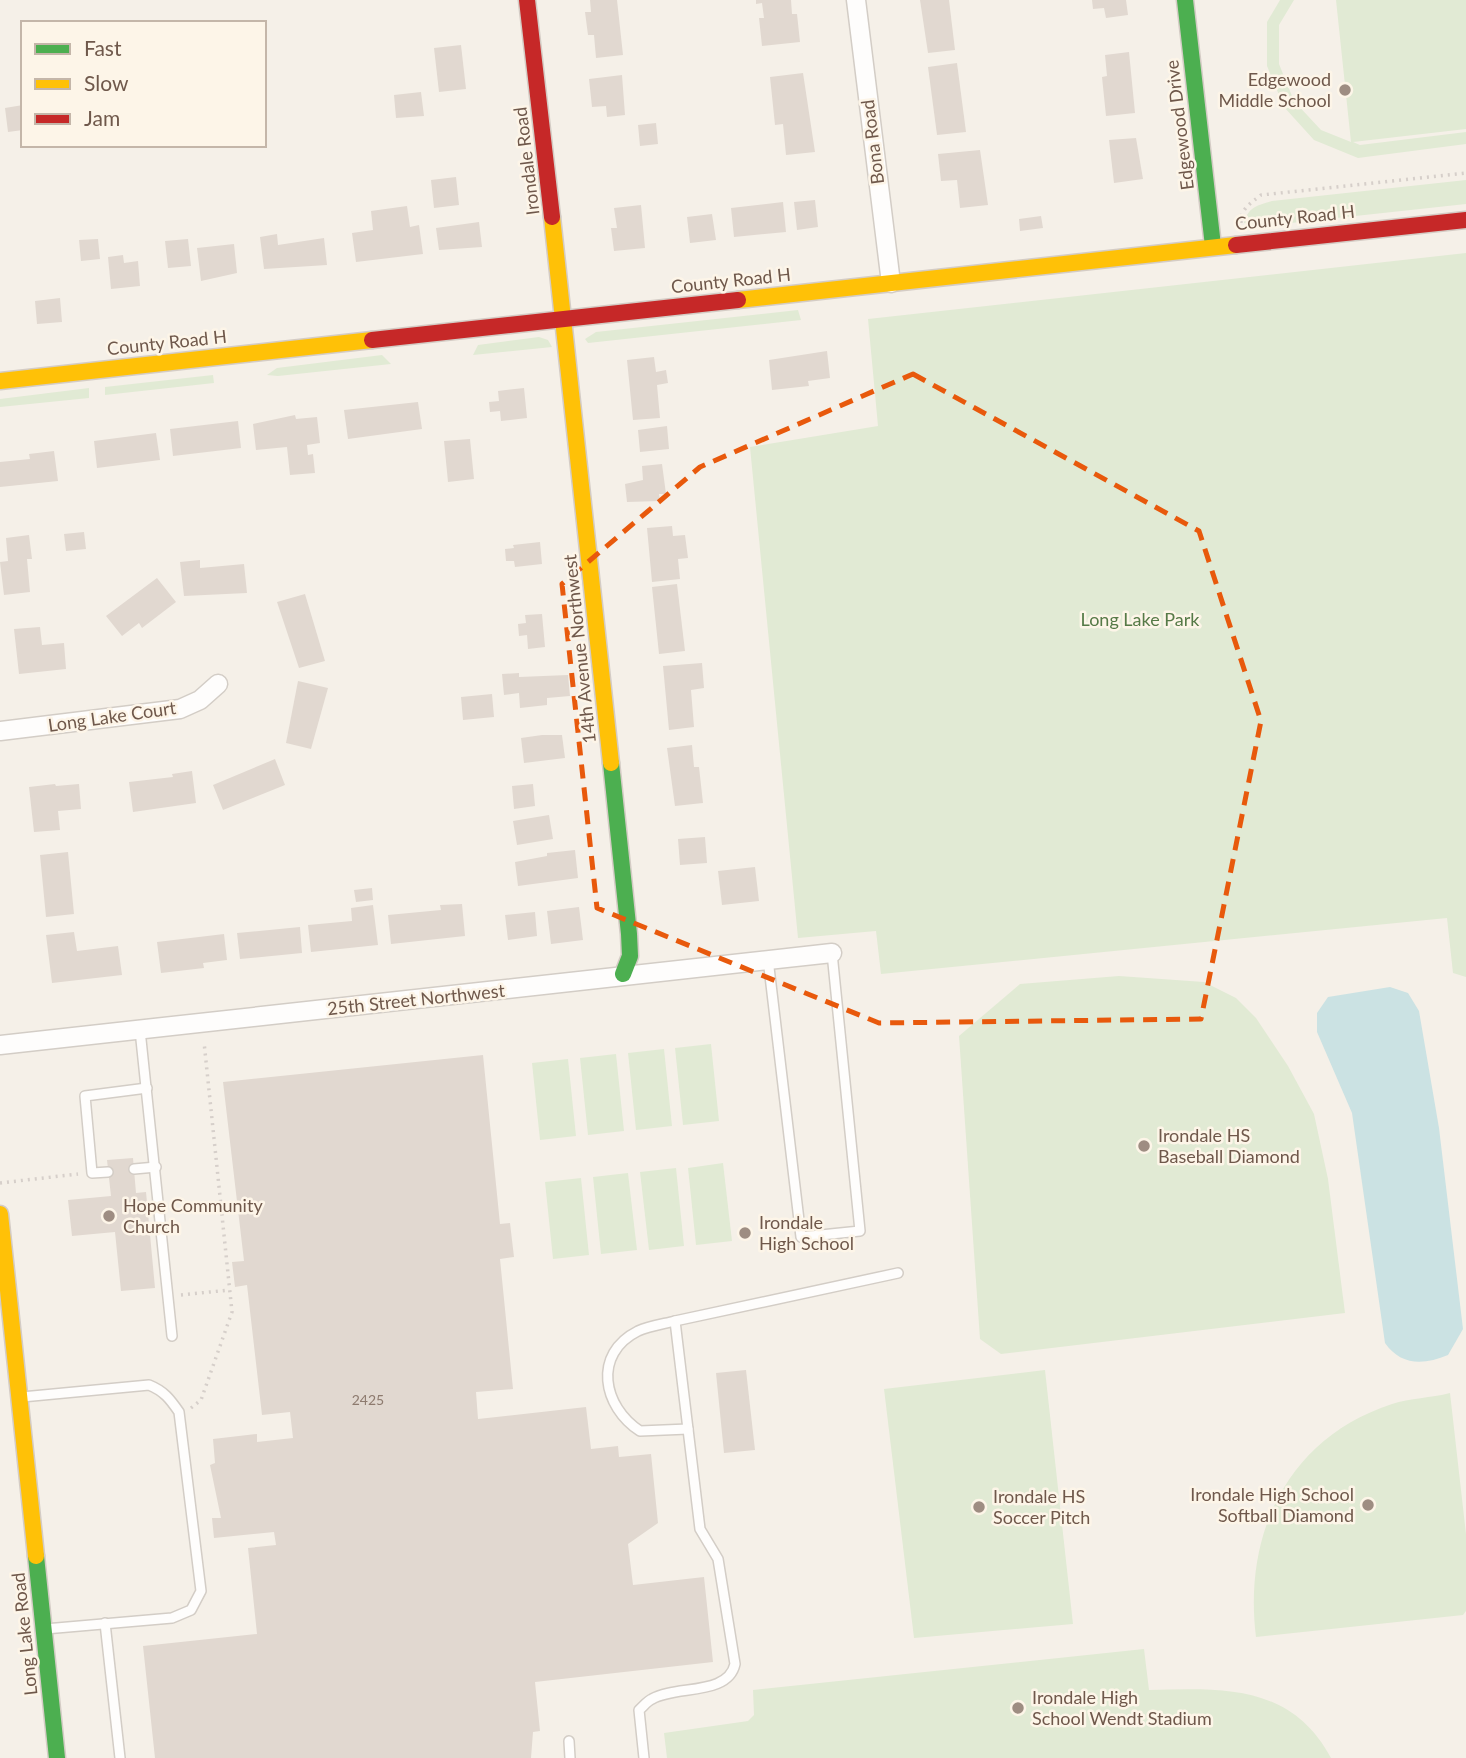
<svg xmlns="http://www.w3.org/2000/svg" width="1466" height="1758" font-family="Lato,sans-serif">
  <rect width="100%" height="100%" fill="#f5f0e8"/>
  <g fill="#e1ead4">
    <path d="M1280,0H1294L1279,25V64L1294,101L1321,130L1351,142L1336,0H1466V129L1353,142L1360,145L1466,132V144L1358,158L1314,140L1284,107L1267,66V22Z"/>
    <path d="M1466,180V204L1264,226L1244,223C1248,207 1258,205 1272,201Z"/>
    <path d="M1466,253V977L1453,973L1447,918L881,974L876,931L798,938L750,447L878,426L868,319Z"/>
    <path d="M798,310L801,320L588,343L585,339L596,332Z"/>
    <path d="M539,337L548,340L552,347L473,355L478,345Z"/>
    <path d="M382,355L391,364L278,376L267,375L277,368Z"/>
    <path d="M213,375L214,383L105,395V387Z"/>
    <path d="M89,388V398L0,407V399Z"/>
    <path d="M1119,976L1204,982L1236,998L1256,1018L1288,1066L1314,1114L1328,1179L1345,1313L1001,1354L980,1339L959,1036L1020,984Z"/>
    <path d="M711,1044L719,1121L683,1125L675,1048Z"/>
    <path d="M664,1049L672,1126L636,1130L628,1053Z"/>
    <path d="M616,1054L624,1131L588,1135L580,1058Z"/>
    <path d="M568,1059L576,1136L540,1140L532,1063Z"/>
    <path d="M723,1163L732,1241L696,1245L688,1168Z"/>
    <path d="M676,1168L684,1246L649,1250L640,1172Z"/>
    <path d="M628,1173L637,1250L601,1254L593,1177Z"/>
    <path d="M581,1178L589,1255L553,1259L545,1182Z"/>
    <path d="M1045,1370L1073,1624L914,1638L884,1389Z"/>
    <path d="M1450,1393L1466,1534V1611L1463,1615L1256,1637C1243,1533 1288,1438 1392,1404C1410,1398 1431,1398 1450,1393Z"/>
    <path d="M1144,1649L1149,1690C1223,1688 1291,1684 1331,1758H667L664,1733L748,1721L754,1715L753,1690Z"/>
  </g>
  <path fill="#cbe2e3" d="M1390,987L1408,993L1419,1011L1439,1128L1463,1329L1448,1355C1424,1365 1401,1366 1385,1343L1352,1113L1317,1032V1013L1328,997Z"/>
  <g fill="#e1d8d0">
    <path d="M590,0H617L623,55L596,58L594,35H588L585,12H591Z"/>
    <path d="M756,0H791L792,14H797L800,42L762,46L759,18H764L762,3L756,4Z"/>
    <path d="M920,0H949L955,50L928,53Z"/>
    <path d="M1092,0H1126L1128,15L1106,18L1104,8L1093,9Z"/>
    <path d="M461,45L466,89L439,92L434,48Z"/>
    <path d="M1129,52L1135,113L1106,116L1102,77L1107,76L1105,55Z"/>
    <path d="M957,63L966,132L937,135L928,67Z"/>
    <path d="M803,73L815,152L786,155L783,124L775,125L770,77Z"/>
    <path d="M622,75L625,115L607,117L606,106L592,107L589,79Z"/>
    <path d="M421,92L424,116L396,118L394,95Z"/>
    <path d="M23,105V130L8,132L5,108Z"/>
    <path d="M656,123L658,144L640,146L638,125Z"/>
    <path d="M1136,138L1143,179L1114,183L1109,140Z"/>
    <path d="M980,150L988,205L960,208L957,180L941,181L938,154Z"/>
    <path d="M456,177L459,205L434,208L431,180Z"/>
    <path d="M815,200L818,227L797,230L794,202Z"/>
    <path d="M783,202L786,232L734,237L731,208Z"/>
    <path d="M641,205L645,248L614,251L611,228H617L614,208Z"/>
    <path d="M407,206L410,227L419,225L423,254L356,262L352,233L373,230L371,211Z"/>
    <path d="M712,214L716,240L690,243L687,217Z"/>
    <path d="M1041,216L1043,228L1020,231L1019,219Z"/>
    <path d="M479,222L482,247L439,250L436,228Z"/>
    <path d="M277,234L278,245L324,238L327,265L264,269L260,237Z"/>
    <path d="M98,239L100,259L81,261L79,240Z"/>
    <path d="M188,239L191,266L168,268L165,241Z"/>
    <path d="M234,244L237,273L201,281L197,248Z"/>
    <path d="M123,255L124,263L138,261L140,286L111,289L108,257Z"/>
    <path d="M60,298L62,322L37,324L35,301Z"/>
    <path d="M827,351L830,378L808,381L809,386L772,390L769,360Z"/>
    <path d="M654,357L656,372L666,370L668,383L657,385L660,418L633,420L627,360Z"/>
    <path d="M524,388L527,418L501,421L500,411L490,412L489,402L499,401L498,391Z"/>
    <path d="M418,402L422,429L348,439L344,410Z"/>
    <path d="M295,415L296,419L317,417L320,443L307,445L308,455L313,454L315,473L290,475L287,447L256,450L253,424Z"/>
    <path d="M238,421L241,448L173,456L170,429Z"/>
    <path d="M667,426L669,449L640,452L638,430Z"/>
    <path d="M156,433L160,460L97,468L94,441Z"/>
    <path d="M470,439L474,479L448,482L444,441Z"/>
    <path d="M54,451L58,481L0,487V462L30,459L29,454Z"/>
    <path d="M662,464L666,494H659L660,501L627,502L625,484L643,480L642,466Z"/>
    <path d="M672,526L673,536L685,535L688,558L678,559L680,579L652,582L647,528Z"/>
    <path d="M84,532L86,549L66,551L64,534Z"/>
    <path d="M29,535L32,559H27L30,592L4,595L0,562L8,561L6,538Z"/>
    <path d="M540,542L542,564L515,567L514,561H506L505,549L514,548L513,545Z"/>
    <path d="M200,560V568L244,564L247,593L184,596L180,562Z"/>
    <path d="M157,578L176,602L142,628L139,623L122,636L106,616Z"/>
    <path d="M677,584L685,651L659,654L652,587Z"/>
    <path d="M305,594L325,661L299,668L277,602Z"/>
    <path d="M542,614L545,647L528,649L527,635L519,636L518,624L526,623L525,615Z"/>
    <path d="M40,627L42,645L64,643L66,669L19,674L14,629Z"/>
    <path d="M702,663L704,688L691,690L694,727L669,730L663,666Z"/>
    <path d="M519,673V677L568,675L570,696L547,698V705L520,708L519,693L504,695L502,674Z"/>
    <path d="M298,681L328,688L311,749L286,743Z"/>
    <path d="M492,694L494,717L463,720L461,697Z"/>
    <path d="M542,735H562L565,758L524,763L521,738Z"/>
    <path d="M692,745L694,767H699L703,803L675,806L667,748Z"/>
    <path d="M275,759L285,785L223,810L213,785Z"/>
    <path d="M192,771L196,803L133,812L129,782L173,777L172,774Z"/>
    <path d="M55,784L56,786L79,784L81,809L58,811L60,830L34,832L29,787Z"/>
    <path d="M533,784L535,806L514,809L512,786Z"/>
    <path d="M549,815L553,839L517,845L513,821Z"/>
    <path d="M705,837L707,863L680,865L678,839Z"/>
    <path d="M575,850L578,878L518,886L515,862L547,856V853Z"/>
    <path d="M68,852L74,914L46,917L40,855Z"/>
    <path d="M755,867L759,901L722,905L718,871Z"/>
    <path d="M372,888L373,900L356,902L354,890Z"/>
    <path d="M462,904L465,936L391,944L388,915L441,910L440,905Z"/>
    <path d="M373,905L378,945L311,952L308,925L352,921L351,908Z"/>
    <path d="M579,907L583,940L551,944L547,911Z"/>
    <path d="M535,912L537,936L508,940L505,915Z"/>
    <path d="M300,927L302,953L240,959L237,933Z"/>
    <path d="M74,932L77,951L118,946L122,975L52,983L46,935Z"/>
    <path d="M224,934L227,960L203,963L204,968L161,973L157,942Z"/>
    <path d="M483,1055L500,1224L510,1223L514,1257L500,1259L513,1389L476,1392L478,1419L586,1407L591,1449L618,1446L619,1457L651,1454L658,1523L628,1544L633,1585L704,1577L713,1662L535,1682L540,1731L533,1732L531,1758H155L143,1646L257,1634L248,1548L276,1545L274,1532L214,1538L212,1518H221L210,1465L215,1463L213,1439L257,1434V1442L293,1438L290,1412L262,1415L247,1285L235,1287L232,1262L244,1261L223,1082Z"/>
    <path d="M133,1158L136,1193L146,1192L155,1288L121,1291L115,1232L72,1236L68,1200L111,1196L107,1160Z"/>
    <path d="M746,1370L755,1450L724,1453L716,1373Z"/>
  </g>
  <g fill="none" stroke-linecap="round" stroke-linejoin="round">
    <g stroke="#d3cdc6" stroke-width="12">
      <g id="lane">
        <path d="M768,959L801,1237L860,1231L832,953"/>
        <path d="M140,1030L172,1336"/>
        <path d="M134,1169L156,1167"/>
        <path d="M108,1172L92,1173L85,1096L147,1088"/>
        <path d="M675,1321C663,1324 649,1326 638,1331C592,1354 603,1407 640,1431L688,1429"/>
        <path d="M22,1397L149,1385C164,1391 170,1399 179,1412L201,1591L191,1610L172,1618L45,1629"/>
        <path d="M105,1623L120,1758"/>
        <path d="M569,1741L570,1758"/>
        <path d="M644,1758L639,1710C643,1707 647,1701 652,1699C676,1685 728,1696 735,1664L718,1559L700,1529L675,1321L898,1273"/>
      </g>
    </g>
    <g stroke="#d3cdc6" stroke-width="21">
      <g id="street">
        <path d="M856,0L891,283"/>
        <path d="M0,731L180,709L200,700L218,684"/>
        <path d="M0,1045L832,953"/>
      </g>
    </g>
    <g stroke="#d4ccc5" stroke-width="19">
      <g id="fast">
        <path d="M1185,0L1213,246"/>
        <path d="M611,763L629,934L630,956L623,974"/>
        <path d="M36,1556L57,1758"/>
      </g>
    </g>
    <g stroke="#d4ccc5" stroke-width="19">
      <g id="slow">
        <path d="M552,217L611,763"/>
        <path d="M738,300L1236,245"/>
        <path d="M0,381L372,340"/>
        <path d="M0,1214L36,1556"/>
      </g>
    </g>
    <g stroke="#d4ccc5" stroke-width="19">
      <g id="jam">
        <path d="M527,0L552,217"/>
        <path d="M1236,245L1466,220"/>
        <path d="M372,340L738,300"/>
      </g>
    </g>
    <g stroke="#d6cfca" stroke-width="3.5" stroke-dasharray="2 5" stroke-linecap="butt">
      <path d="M1241,223C1240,209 1251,203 1261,195L1466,173"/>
      <path d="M0,1183L78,1174"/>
      <path d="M181,1295L229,1290"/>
      <path d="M191,1408L201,1400L232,1312L204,1042"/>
    </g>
    <use href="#lane" stroke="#fefdfc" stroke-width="9"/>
    <use href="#street" stroke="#fefdfc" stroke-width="18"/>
    <use href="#fast" stroke="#4caf50" stroke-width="16"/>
    <use href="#slow" stroke="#ffc107" stroke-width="16"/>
    <use href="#jam" stroke="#c62828" stroke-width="16"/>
  </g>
  <path fill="none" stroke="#e8590c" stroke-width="5" stroke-dasharray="14 9" stroke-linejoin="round" d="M913,374L1199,531L1261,721L1201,1019L879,1023L597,908L562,584L700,467Z"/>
  <g fill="#9e8d82" stroke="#fdf5e8" stroke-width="2.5">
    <circle cx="1345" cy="90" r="7"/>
    <circle cx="1144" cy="1146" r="7"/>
    <circle cx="109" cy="1216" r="7"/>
    <circle cx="745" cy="1233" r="7"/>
    <circle cx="1368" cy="1505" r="7"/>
    <circle cx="979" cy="1507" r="7"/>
    <circle cx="1018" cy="1708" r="7"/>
  </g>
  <g text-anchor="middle" stroke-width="5" stroke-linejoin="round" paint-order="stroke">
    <g font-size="14" fill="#8d7a6e">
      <text x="368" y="1405">2425</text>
    </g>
    <g font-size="18" fill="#6f584b" stroke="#fdf5e8" text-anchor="start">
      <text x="1331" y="86" text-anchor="end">Edgewood<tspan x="1331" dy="21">Middle School</tspan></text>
      <text x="1158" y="1142">Irondale HS<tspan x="1158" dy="21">Baseball Diamond</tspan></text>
      <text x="123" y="1212">Hope Community<tspan x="123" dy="21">Church</tspan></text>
      <text x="759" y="1229">Irondale<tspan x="759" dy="21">High School</tspan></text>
      <text x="1354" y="1501" text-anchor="end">Irondale High School<tspan x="1354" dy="21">Softball Diamond</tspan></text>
      <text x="993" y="1503">Irondale HS<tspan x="993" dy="21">Soccer Pitch</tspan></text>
      <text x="1032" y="1704">Irondale High<tspan x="1032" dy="21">School Wendt Stadium</tspan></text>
    </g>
    <g font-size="18" fill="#6f584b" stroke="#fdf5e8">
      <text transform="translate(1180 125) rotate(-97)" y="6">Edgewood Drive</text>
      <text transform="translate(873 142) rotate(-97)" y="6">Bona Road</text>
      <text transform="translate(527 161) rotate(-97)" y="6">Irondale Road</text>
      <text transform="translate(1295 218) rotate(-6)" y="6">County Road H</text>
      <text transform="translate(731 281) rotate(-6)" y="6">County Road H</text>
      <text transform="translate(167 343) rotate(-6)" y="6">County Road H</text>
      <text transform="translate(580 649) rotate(-96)" y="6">14th Avenue Northwest</text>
      <text transform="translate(112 717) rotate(-8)" y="6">Long Lake Court</text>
      <text transform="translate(416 1000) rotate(-6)" y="6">25th Street Northwest</text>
      <text transform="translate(25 1634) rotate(-96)" y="6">Long Lake Road</text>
    </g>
    <g font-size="18" fill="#567a47" stroke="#fdf5e8">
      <text x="1140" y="626">Long Lake Park</text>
    </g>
  </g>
  <rect x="21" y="21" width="245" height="126" fill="#fdf5e8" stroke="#c4b6a9" stroke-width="2"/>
  <rect x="35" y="44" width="35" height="10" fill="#4caf50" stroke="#c4b6a9" stroke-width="2"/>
  <text x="84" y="56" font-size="21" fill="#6f584b">Fast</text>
  <rect x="35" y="79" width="35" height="10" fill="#ffc107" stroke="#c4b6a9" stroke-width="2"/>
  <text x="84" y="91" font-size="21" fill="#6f584b">Slow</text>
  <rect x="35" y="114" width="35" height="10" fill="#c62828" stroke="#c4b6a9" stroke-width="2"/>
  <text x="84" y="126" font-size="21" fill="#6f584b">Jam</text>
</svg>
